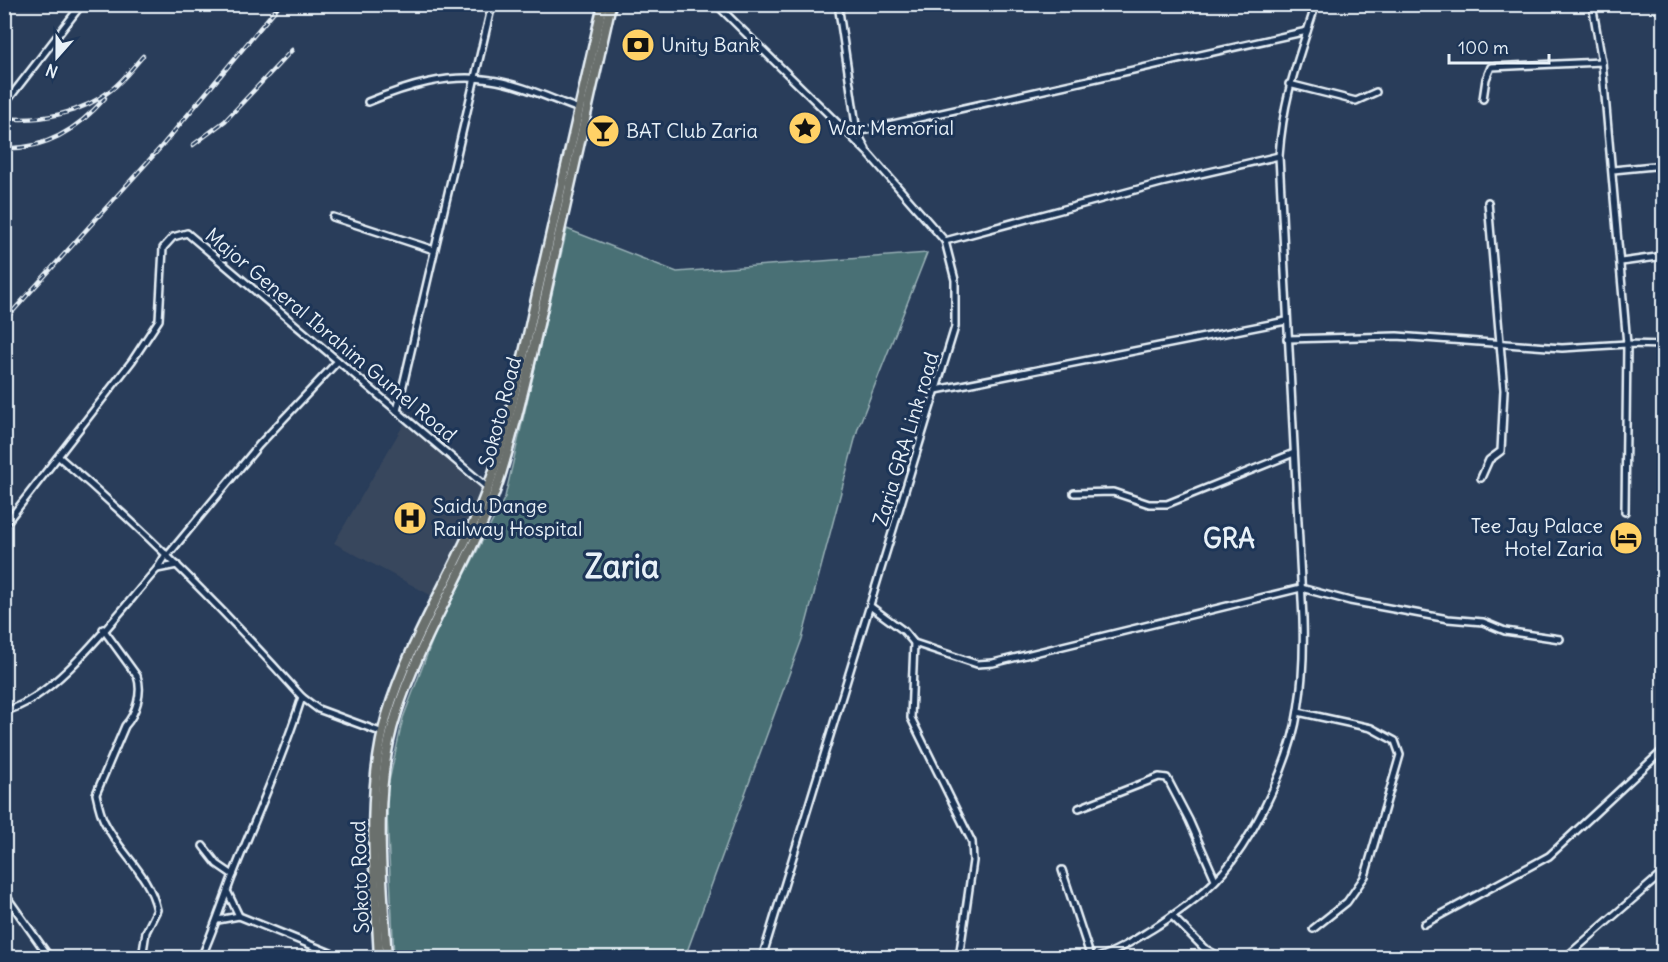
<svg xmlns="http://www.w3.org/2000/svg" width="1668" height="962" font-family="Delius,sans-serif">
  <rect width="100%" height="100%" fill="#293d5a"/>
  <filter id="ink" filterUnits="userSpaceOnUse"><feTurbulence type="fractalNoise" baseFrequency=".0167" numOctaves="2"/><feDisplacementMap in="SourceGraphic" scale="12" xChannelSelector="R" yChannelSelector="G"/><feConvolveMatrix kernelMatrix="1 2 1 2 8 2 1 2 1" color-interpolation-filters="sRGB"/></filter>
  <g filter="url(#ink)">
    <path fill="#38475d" d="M404,424L480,485L484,493L434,597L334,543Z"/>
    <path fill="#497074" stroke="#98b0b6" stroke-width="1.5" d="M567,229L677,272L927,253L858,428L802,639L685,957L394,958L386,795L403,718L436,631L505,497Z"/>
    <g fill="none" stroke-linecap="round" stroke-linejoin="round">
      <g stroke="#e8f1f8" stroke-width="10">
        <g id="minor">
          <path d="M716,4L868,153L945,241L955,280V327L762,958"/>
          <path d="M838,4L857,132L866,149"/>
          <path d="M1592,4L1602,62L1627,344L1625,512"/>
          <path d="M1289,84L1356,101L1376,92"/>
          <path d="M1483,99L1486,79L1491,67L1602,62"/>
          <path d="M368,102C407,86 448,73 491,80C520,84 551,99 579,109"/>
          <path d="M4,105L82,4"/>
          <path d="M857,132L1307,31"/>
          <path d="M1613,170L1664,165"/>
          <path d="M333,217L434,250"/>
          <path d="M945,241L1161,183L1279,156"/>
          <path d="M1621,262L1664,256"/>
          <path d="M1287,339L1397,336L1562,348L1627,344L1664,345"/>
          <path d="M936,390L1286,321"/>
          <path d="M397,411L490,13L495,4"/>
          <path d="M59,457C146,531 226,612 302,697L318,709L383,733"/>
          <path d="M1481,478L1489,460L1501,451L1504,390L1488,202"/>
          <path d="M1074,493L1113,492L1149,504H1167L1294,453"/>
          <path d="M4,526L132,361L159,320L163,248L173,237L187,233L488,488"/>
          <path d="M168,555L259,445L338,361"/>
          <path d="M157,569L177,565"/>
          <path d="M870,606L904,631L914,643L977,664L993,663L1301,588L1350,601L1448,619L1483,622L1505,631L1560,639"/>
          <path d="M103,629L137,676C143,692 136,714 125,726L96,794C98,803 100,813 104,821C120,854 149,873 157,910L146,932L142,958"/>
          <path d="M914,643L911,718L972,842L973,861L959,958"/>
          <path d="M4,711C56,700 121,609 157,569L166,554"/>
          <path d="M1298,712L1371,728L1395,741L1400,755L1365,876L1347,902L1313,929"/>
          <path d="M1079,808L1159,777L1167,778L1189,820L1215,879"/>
          <path d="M203,846L217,864L233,875"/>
          <path d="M1062,870L1091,958"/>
          <path d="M4,893L50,958"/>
          <path d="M228,893L239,916"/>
          <path d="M1172,916L1204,948L1222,958"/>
          <path d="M218,920L239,916L343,958"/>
          <path d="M1424,924L1549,856L1664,749"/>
          <path d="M201,958C214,929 223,901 234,872C257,814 283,758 302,697"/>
          <path d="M1097,958C1119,951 1137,938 1157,926C1183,909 1211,889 1230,864C1260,824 1291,759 1298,710C1303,680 1304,650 1303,619L1279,156C1283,97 1298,60 1316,4"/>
          <path d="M1565,958L1664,872"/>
        </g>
      </g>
      <g stroke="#e8f1f8" stroke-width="13">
        <g id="primary">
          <path d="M379,958C375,879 365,792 387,715C413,628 469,552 496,464C514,404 526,342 540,281C561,189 582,97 603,4"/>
          <path d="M387,958C382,881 372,789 396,715C423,628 479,552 504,464C523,399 537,333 552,266C571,179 592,92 611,4"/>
        </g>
      </g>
      <use href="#minor" stroke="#1d3557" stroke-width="5"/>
      <use href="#primary" stroke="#6b706d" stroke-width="8"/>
      <g stroke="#e8f1f8" stroke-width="4.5">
        <g id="rail">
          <path d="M4,118C39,122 83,113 111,90C123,81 133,67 143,56"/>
          <path d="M193,145L225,121L292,50"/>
          <path d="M4,148C46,150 79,128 105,98"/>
          <path d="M4,321L161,147L280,4"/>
        </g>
      </g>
      <use href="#rail" stroke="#1d3557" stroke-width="2" stroke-dasharray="7" stroke-linecap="butt"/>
    </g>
  </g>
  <defs>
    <g id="bank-disc" transform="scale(1.725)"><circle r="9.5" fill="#ffd166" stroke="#1d3557"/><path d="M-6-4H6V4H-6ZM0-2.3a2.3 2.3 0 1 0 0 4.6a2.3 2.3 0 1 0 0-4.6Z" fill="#111"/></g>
    <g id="sight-disc" transform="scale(1.725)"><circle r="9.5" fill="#ffd166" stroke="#1d3557"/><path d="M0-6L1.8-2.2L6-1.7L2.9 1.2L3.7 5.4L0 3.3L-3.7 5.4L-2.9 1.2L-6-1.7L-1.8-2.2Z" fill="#111"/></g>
    <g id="bar-disc" transform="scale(1.725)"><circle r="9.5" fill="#ffd166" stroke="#1d3557"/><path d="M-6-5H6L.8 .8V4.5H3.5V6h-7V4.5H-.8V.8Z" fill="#111"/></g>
    <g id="hospital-disc" transform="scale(1.725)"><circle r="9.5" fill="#ffd166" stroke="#1d3557"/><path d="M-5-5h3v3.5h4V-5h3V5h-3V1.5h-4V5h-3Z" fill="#111"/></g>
    <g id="hotel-disc" transform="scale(1.725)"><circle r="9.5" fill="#ffd166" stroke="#1d3557"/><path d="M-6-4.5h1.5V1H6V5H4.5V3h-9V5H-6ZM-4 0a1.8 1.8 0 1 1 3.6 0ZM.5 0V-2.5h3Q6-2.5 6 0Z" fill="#111"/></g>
  </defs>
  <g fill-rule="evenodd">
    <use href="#bank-disc" x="638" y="45"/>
    <use href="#sight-disc" x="805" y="128"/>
    <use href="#bar-disc" x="603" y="131"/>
    <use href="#hospital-disc" x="410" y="518"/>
    <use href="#hotel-disc" x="1626" y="538"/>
  </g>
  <g text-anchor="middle" stroke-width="6" stroke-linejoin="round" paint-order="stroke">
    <g font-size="20" fill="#e8f1f8" stroke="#1d3557" text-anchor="start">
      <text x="661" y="52">Unity Bank</text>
      <text x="828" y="135">War Memorial</text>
      <text x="626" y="138">BAT Club Zaria</text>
      <text x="433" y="513">Saidu Dange<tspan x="433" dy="23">Railway Hospital</tspan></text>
      <text x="1603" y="533" text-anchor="end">Tee Jay Palace<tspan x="1603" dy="23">Hotel Zaria</tspan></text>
    </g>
    <g font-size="20" fill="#e8f1f8" stroke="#1d3557">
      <text transform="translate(331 335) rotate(40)" y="7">Major General Ibrahim Gumel Road</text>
      <text transform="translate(500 412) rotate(-75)" y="7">Sokoto Road</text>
      <text transform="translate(906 439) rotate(-73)" y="7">Zaria GRA Link road</text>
      <text transform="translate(360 877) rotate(-92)" y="7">Sokoto Road</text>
    </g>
    <g font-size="26" font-weight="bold" fill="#e8f1f8" stroke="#1d3557">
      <text x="1229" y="548">GRA</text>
    </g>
    <g font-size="32" font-weight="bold" fill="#e8f1f8" stroke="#1d3557">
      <text x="622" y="578">Zaria</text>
    </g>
  </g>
  <rect width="1668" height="962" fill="none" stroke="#1d3557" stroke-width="24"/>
  <rect x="12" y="12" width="1644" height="938" fill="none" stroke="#e8f1f8" stroke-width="2" filter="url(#ink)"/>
  <g transform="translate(57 57) rotate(201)" stroke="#1d3557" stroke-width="4.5" paint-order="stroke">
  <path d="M0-4.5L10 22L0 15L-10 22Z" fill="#e8f1f8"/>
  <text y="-9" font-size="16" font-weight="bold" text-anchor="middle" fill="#e8f1f8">N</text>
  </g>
  <path d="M1449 54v9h100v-9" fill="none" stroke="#e8f1f8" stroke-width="3"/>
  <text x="1458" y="54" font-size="18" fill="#e8f1f8" stroke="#1d3557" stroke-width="4.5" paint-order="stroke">100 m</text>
</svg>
